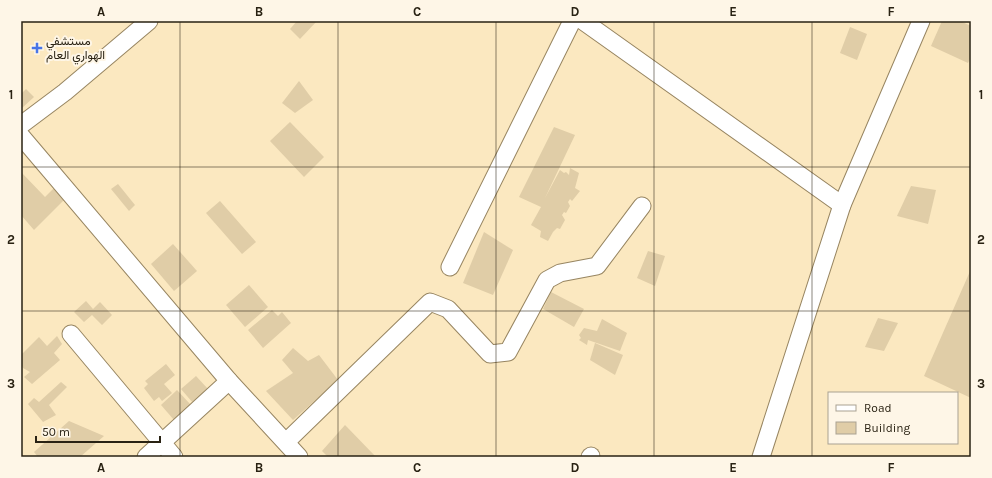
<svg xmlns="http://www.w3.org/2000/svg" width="992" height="478" font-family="Karla,Vazirmatn,sans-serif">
  <rect width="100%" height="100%" fill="#fbe8c0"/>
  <g fill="#e0cda7">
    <path d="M297,21H317L300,39L290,29Z"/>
    <path d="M942,21H960L971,26V57L968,63L931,46Z"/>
    <path d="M850,27L867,34L857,60L840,53Z"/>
    <path d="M299,81L313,100L295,113L282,103Z"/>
    <path d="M26,89L34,97L21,109V94Z"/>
    <path d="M290,122L324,157L304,177L270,141Z"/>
    <path d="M554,127L575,135L545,198L560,170L564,173L566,172L569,175L570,168L579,173L575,188L580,191L572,201L570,199L568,202L570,206L566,213L564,212L562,215L565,220L560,229L557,228L553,232L548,241L540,237L541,231L531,225L541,207L519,197Z"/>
    <path d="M21,172L45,197L54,188L64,200L34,230L21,215Z"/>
    <path d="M118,184L135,205L129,211L111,189Z"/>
    <path d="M911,186L936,190L928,224L897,216Z"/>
    <path d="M220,201L256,242L242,254L206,213Z"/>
    <path d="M484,232L513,250L493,295L463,283Z"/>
    <path d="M173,244L197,271L174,291L151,264Z"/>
    <path d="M648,251L665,256L655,286L637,278Z"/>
    <path d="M971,269V398L924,376Z"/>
    <path d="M249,285L268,307L245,327L226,305Z"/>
    <path d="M551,292L584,309L574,327L543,309Z"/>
    <path d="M86,301L93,309L100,302L112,315L102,325L92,315L84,322L74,312Z"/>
    <path d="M272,310L278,316L282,312L291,323L263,348L248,330Z"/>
    <path d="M878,318L898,323L884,351L865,347Z"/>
    <path d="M602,319L627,333L620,351L588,340L587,345L579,340L581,338L579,335L584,328L597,331Z"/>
    <path d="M57,336L62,344L54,353L60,360L32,384L24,377L30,372L23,368L21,364V355L39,337L47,346Z"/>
    <path d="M595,343L623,355L615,375L590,360Z"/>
    <path d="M293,348L308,361L319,355L338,380L293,420L266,391L293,373L282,360Z"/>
    <path d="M166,364L175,375L164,384L172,393L162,401L159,397L154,401L144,388L148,384L145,381Z"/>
    <path d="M196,376L208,389L193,403L181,389Z"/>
    <path d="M61,382L67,387L49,405L56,415L43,422L28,404L34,398L39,402Z"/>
    <path d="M177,390L191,405L174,420L161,405Z"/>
    <path d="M69,421L104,436L80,457H38L34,452Z"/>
    <path d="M345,425L376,457H328L322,451Z"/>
  </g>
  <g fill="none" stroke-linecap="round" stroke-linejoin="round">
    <g stroke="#978561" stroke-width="19">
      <g id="street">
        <path d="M583,21L842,205"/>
        <path d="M21,125L65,92L149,21"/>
        <path d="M21,136L229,381L299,457"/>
        <path d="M450,267L572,21"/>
        <path d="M71,334L174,457"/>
        <path d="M286,442L430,302L448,309L490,354L508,352L547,280L560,273L597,266L642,206"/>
        <path d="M146,457L229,381"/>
        <path d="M590,457L591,456"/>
        <path d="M761,457L842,205L921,21"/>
      </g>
    </g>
    <use href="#street" stroke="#fff" stroke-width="17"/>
  </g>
  <path fill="none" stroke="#292213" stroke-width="1" stroke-opacity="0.55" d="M180,21V457M338,21V457M496,21V457M654,21V457M812,21V457M21,167H971M21,311H971"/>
  <path fill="#4875e7" stroke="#fef6e7" stroke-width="1.5" d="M35 42h4v4h4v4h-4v4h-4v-4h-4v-4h4z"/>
  <g text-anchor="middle" stroke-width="4" stroke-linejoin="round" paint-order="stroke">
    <g font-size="12" fill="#292213" stroke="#fef6e7" text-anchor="start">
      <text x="46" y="45">مستشفي<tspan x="46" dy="14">الهواري العام</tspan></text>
    </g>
  </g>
  <rect width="992" height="478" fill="none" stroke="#fef6e7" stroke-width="44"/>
  <rect x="828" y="392" width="130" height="52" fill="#fef6e7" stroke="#a9a192"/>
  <rect x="836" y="405" width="20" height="6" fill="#ffffff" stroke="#a9a192"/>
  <text x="864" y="412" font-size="12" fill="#292213">Road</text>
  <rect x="836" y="422" width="20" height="12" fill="#e0cda7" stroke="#a9a192"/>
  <text x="864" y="432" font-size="12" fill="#292213">Building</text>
  <path d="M36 436v6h124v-6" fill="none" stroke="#292213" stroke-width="2"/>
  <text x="42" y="436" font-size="12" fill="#292213" stroke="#fef6e7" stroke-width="3" paint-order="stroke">50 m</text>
  <rect x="22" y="22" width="948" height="434" fill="none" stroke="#292213" stroke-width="1.5"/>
  <g font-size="13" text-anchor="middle" font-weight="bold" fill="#292213">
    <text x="101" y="16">A</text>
    <text x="259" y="16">B</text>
    <text x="417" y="16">C</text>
    <text x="575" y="16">D</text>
    <text x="733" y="16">E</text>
    <text x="891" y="16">F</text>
    <text x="11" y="99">1</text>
    <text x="981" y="99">1</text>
    <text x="11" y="244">2</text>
    <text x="981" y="244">2</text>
    <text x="11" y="388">3</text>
    <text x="981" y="388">3</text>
    <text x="101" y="472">A</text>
    <text x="259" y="472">B</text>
    <text x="417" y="472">C</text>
    <text x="575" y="472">D</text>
    <text x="733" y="472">E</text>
    <text x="891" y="472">F</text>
  </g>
</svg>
